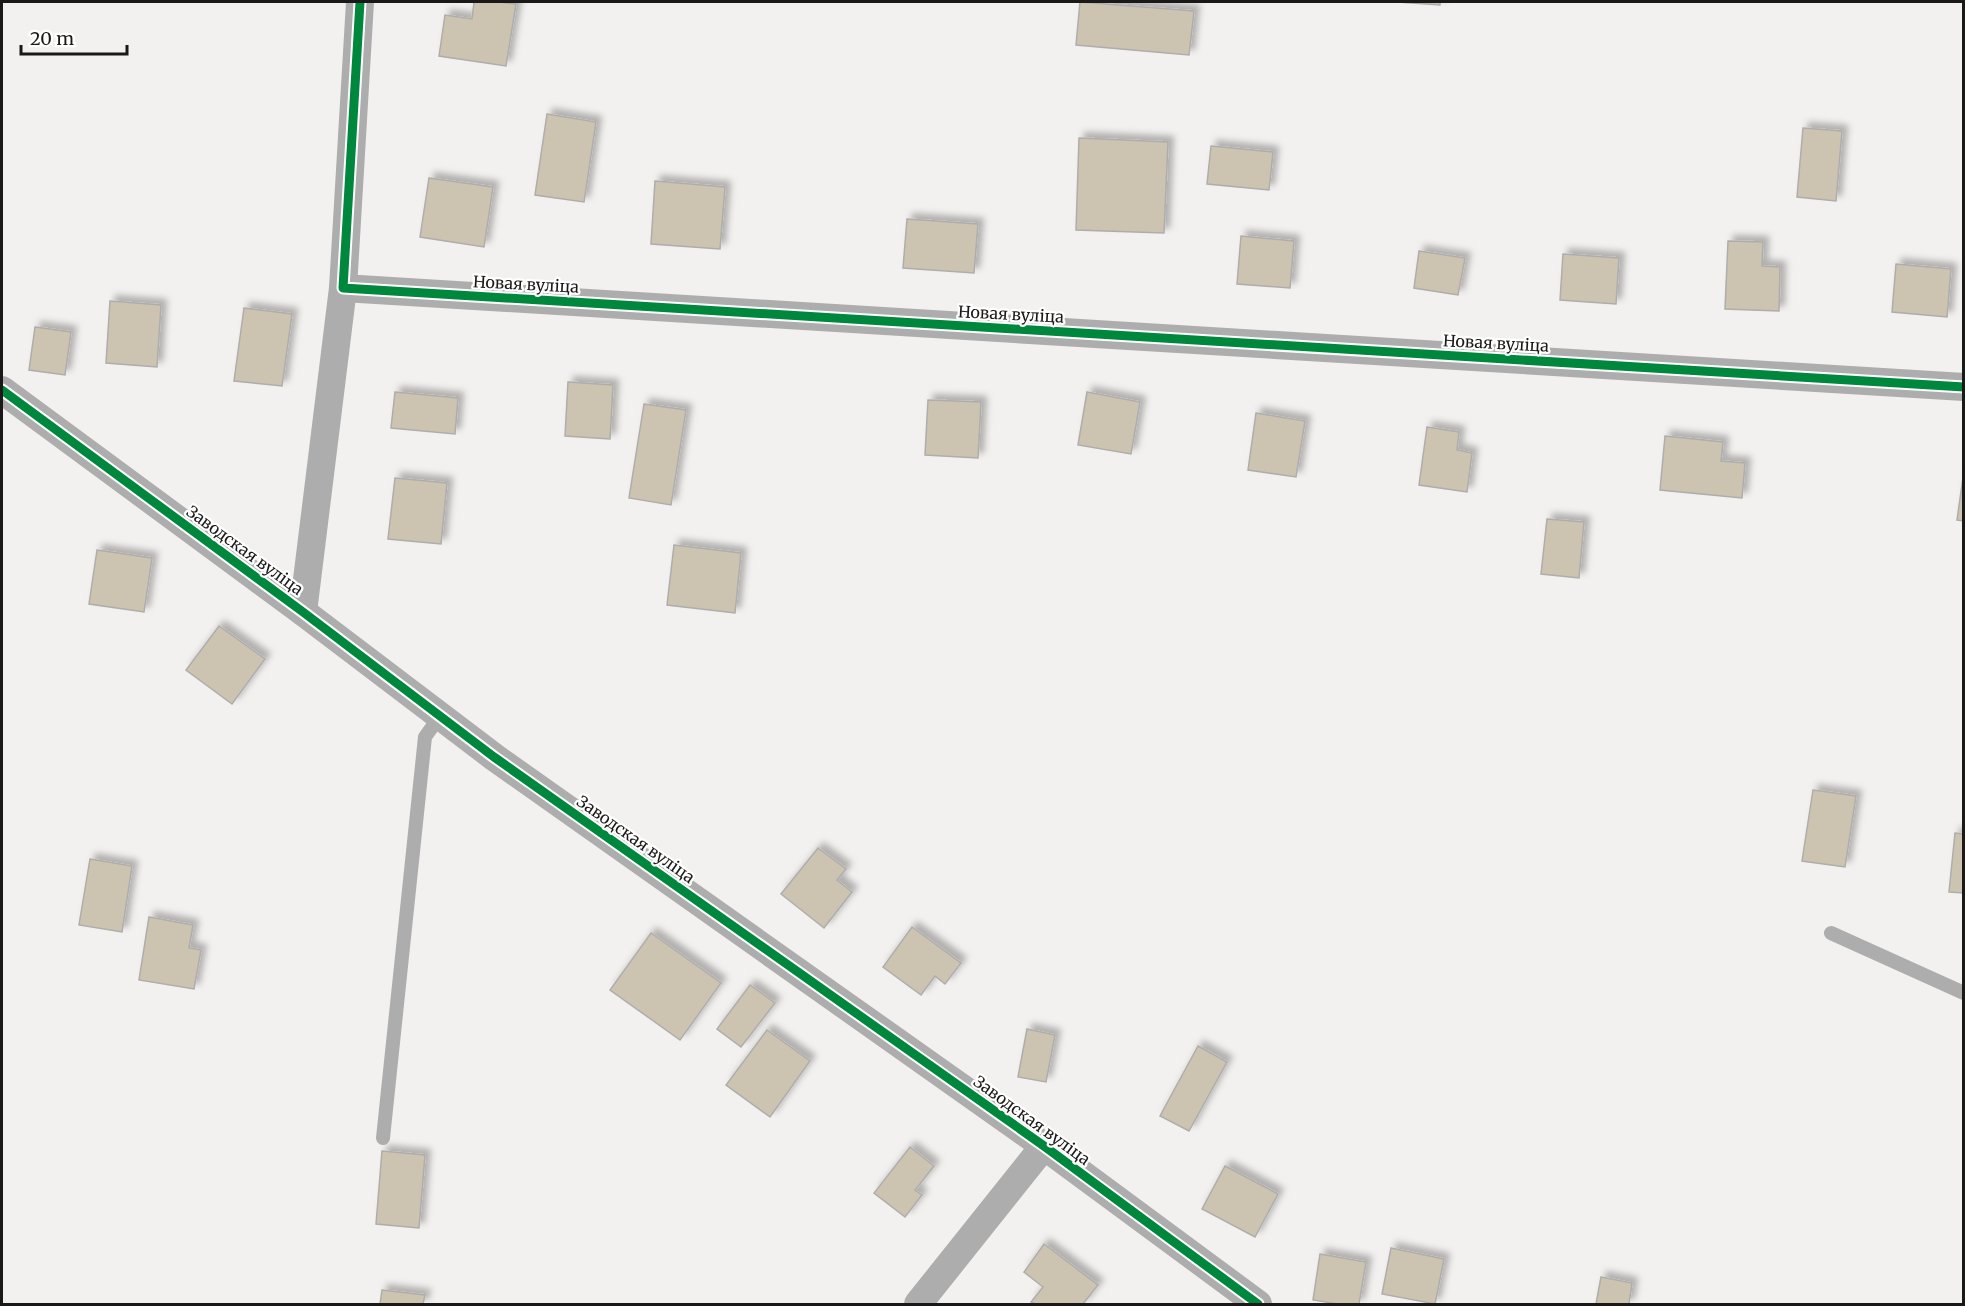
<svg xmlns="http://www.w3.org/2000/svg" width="1965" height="1306" font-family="Merriweather,serif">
  <defs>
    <filter id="shadow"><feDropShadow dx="5.5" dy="-5.5" stdDeviation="3" flood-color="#0004"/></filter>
  </defs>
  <rect width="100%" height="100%" fill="#f3f1ef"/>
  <g fill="#ccc4b1" stroke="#afadac" stroke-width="1.5" filter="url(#shadow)">
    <path d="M474,2H498L516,4L506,66L439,56L445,15L472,19Z"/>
    <path d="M1080,2L1194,11L1189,55L1076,45Z"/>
    <path d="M1397,2H1440V5Z"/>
    <path d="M547,114L596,122L584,202L535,195Z"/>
    <path d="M1803,128L1842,131L1836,201L1797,197Z"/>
    <path d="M1079,138L1168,142L1164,233L1076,230Z"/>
    <path d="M1211,146L1273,152L1269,190L1207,184Z"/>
    <path d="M429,178L493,187L484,247L420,237Z"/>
    <path d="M655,181L725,187L720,249L651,244Z"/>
    <path d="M907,219L978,224L974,273L903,268Z"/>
    <path d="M1241,236L1294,241L1290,288L1237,284Z"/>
    <path d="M1728,241L1763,242L1762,266L1780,267L1779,311L1725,309Z"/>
    <path d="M1419,251L1465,258L1458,295L1414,288Z"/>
    <path d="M1563,254L1619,258L1616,304L1560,300Z"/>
    <path d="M1896,264L1951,269L1947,317L1892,312Z"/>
    <path d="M110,301L161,305L157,367L106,363Z"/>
    <path d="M244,308L292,314L282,386L234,381Z"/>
    <path d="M35,327L71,332L65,375L29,370Z"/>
    <path d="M568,382L613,385L610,439L565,436Z"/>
    <path d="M395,392L458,398L455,434L391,428Z"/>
    <path d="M1087,392L1140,402L1131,454L1078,445Z"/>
    <path d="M928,400L981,402L978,458L925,455Z"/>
    <path d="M644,404L686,410L671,505L629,498Z"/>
    <path d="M1256,413L1305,421L1296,477L1248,470Z"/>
    <path d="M1427,427L1459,432L1457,450L1472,453L1467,492L1419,485Z"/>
    <path d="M1665,436L1723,442L1721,461L1745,463L1742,498L1660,490Z"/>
    <path d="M1964,470V521L1957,520Z"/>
    <path d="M395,478L447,483L441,544L388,539Z"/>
    <path d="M1547,519L1584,522L1579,578L1541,574Z"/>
    <path d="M674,545L741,553L735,613L667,605Z"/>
    <path d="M97,550L152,558L144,612L89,604Z"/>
    <path d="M219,626L265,659L232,704L186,670Z"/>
    <path d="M1813,790L1856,796L1845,867L1802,861Z"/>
    <path d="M1955,833L1964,834V893L1949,892Z"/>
    <path d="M818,848L846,869L837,880L852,892L824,928L781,894Z"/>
    <path d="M90,859L132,866L122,932L79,925Z"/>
    <path d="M149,917L193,925L189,948L201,950L194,989L139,980Z"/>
    <path d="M912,927L961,963L945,984L935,976L921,995L883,967Z"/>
    <path d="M651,933L721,983L680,1040L610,990Z"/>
    <path d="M750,985L775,1003L741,1047L717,1029Z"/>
    <path d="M1027,1029L1055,1035L1046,1082L1018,1077Z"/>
    <path d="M767,1030L810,1061L770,1117L726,1085Z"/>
    <path d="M1198,1046L1227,1062L1189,1131L1160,1116Z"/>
    <path d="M910,1147L934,1166L915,1190L922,1195L905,1217L874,1193Z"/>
    <path d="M382,1151L425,1155L419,1228L376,1224Z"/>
    <path d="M1225,1166L1278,1194L1255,1237L1202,1209Z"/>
    <path d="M1044,1244L1098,1285L1083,1304H1035L1031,1302L1043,1287L1024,1272Z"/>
    <path d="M1391,1248L1444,1259L1435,1304L1382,1294Z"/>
    <path d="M1320,1254L1366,1262L1359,1304H1338L1313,1300Z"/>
    <path d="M1601,1277L1632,1283L1629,1304H1596Z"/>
    <path d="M382,1290L425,1295L423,1304H380Z"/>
  </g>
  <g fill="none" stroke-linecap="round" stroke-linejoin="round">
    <g stroke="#adadad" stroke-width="14">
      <path d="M1831,933L1964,993"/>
      <path d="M383,1138L425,737L440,716"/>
    </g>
    <g stroke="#adadad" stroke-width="28">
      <path d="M360,2L343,288L1964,387"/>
      <path d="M2,390L303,612L494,757L1044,1146L1258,1304"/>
      <path d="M303,612L343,288"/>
      <path d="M918,1304L1044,1146"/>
    </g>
    <g stroke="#fff" stroke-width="13">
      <g id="cycleway">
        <path d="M360,2L343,288L1964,387"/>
        <path d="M2,390L303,612L494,757L1044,1146L1258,1304"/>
      </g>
    </g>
    <use href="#cycleway" stroke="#00873e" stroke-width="9"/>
  </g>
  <g text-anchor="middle" stroke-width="4.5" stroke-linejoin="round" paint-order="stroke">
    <g font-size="16" fill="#1a1918" stroke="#fff">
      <text transform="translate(526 284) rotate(3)" y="6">Новая вуліца</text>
      <text transform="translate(1011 314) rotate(3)" y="6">Новая вуліца</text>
      <text transform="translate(1496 343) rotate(3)" y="6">Новая вуліца</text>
      <text transform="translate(245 550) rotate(36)" y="6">Заводская вуліца</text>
      <text transform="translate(636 839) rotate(35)" y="6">Заводская вуліца</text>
      <text transform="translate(1032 1120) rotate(36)" y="6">Заводская вуліца</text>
    </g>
  </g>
  <rect width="1965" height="1306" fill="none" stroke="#1a1918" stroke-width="6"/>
  <path d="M21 45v9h106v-9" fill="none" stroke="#1a1918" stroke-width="3"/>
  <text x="30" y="45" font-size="18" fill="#1a1918" stroke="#ffffff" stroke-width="4.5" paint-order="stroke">20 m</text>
</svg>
